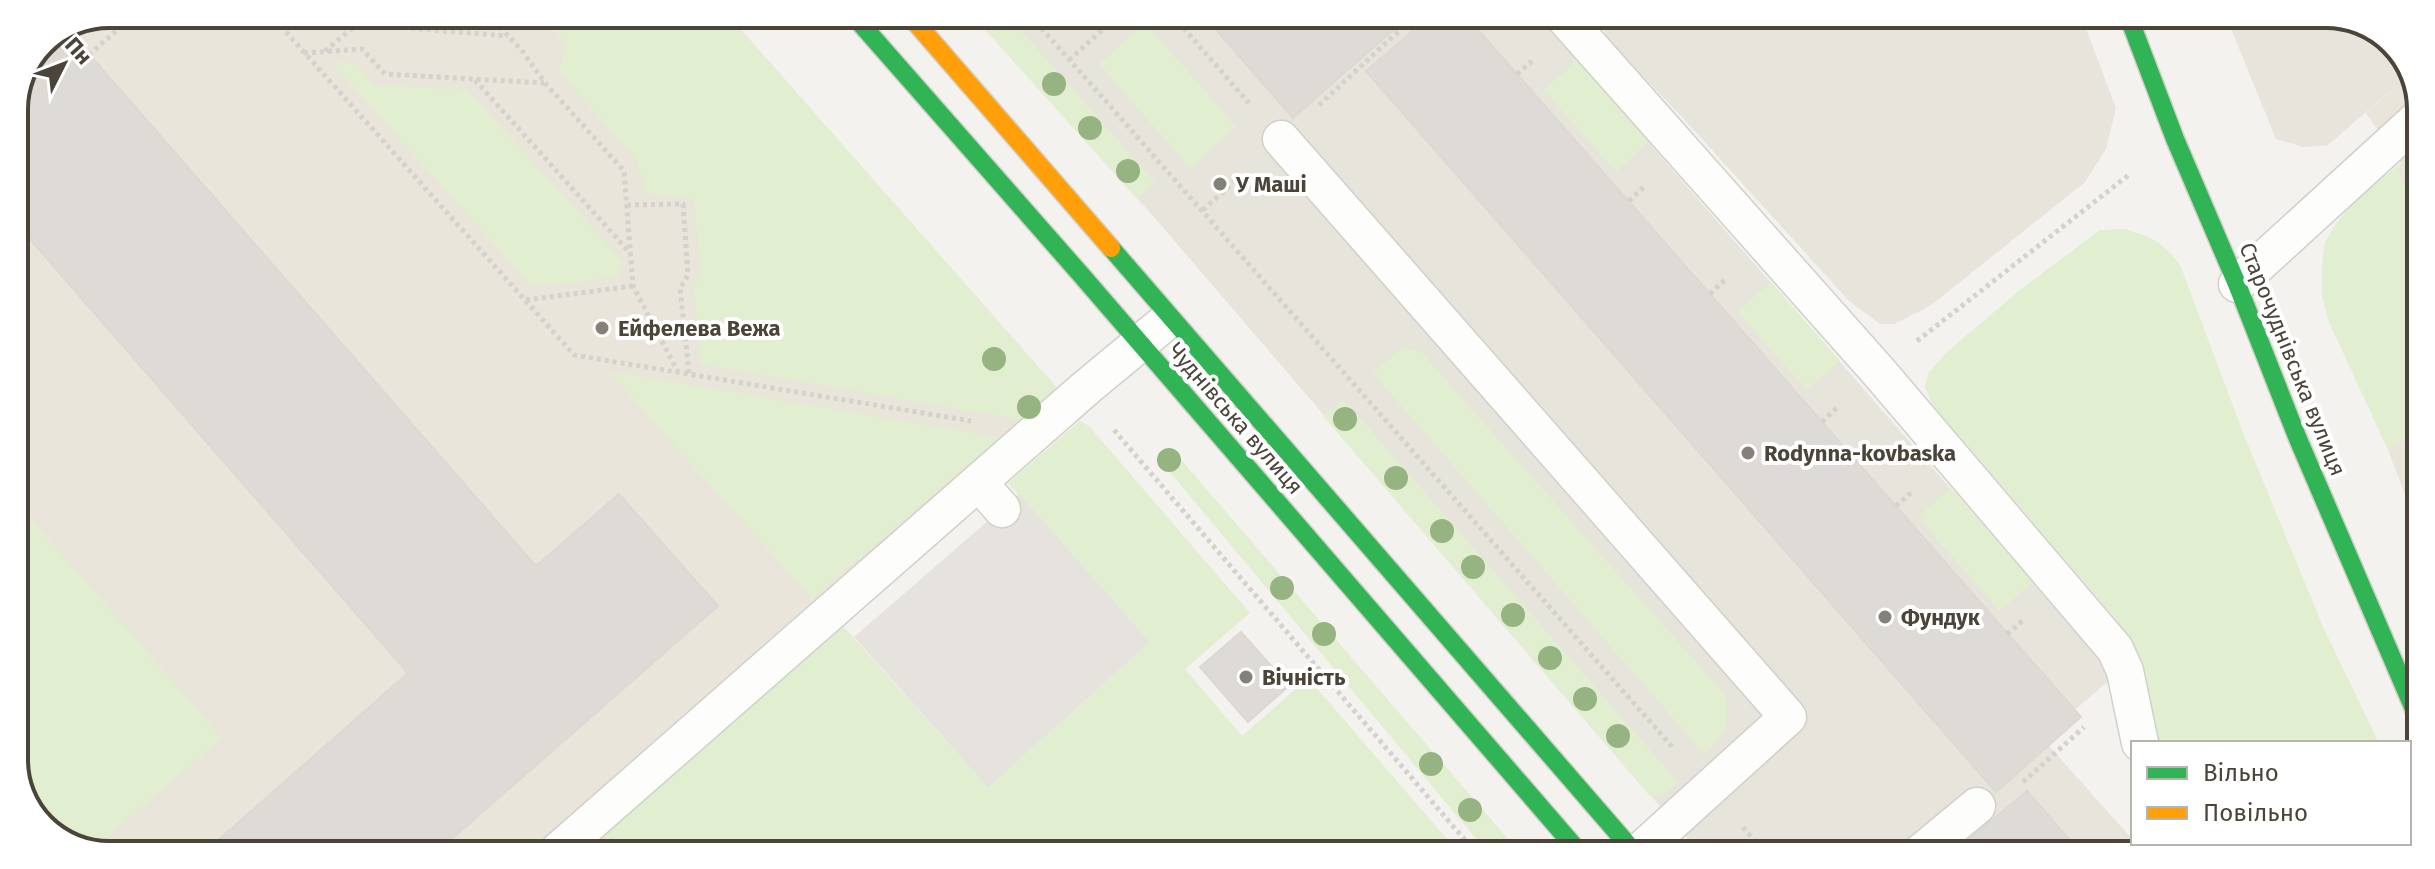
<svg xmlns="http://www.w3.org/2000/svg" width="2435" height="869" font-family="'Fira Sans',sans-serif">
  <rect width="100%" height="100%" fill="#f4f2ee"/>
  <g fill="#e7e4dc">
    <path d="M973,16L1426,17L1438,32L1454,17H1539L2107,668L2111,679L2042,738L2133,840V843H2136L2146,855L1701,854L1153,216Z"/>
    <path d="M1598,17L2082,18L2116,108L2106,149L2085,182L1930,306L1894,324H1880L1849,301L1681,116L1608,40Z"/>
    <path d="M2227,19H2356L2401,51L2410,74L2328,145L2304,147L2276,139Z"/>
  </g>
  <g fill="#eae5da">
    <path d="M109,14L728,15L1057,388V394L731,683L535,851L79,850L34,818L14,766V104L42,42Z"/>
    <path d="M2410,74L2421,103L2420,221L2398,172L2401,163L2366,113Z"/>
    <path d="M2419,428L2418,528L2388,450Z"/>
  </g>
  <g fill="#e1eecf">
    <path d="M517,15H728L1057,388L1022,420L700,364L694,287L701,274L694,199L646,194L637,161L559,71L565,43L543,18Z"/>
    <path d="M973,16H1008L1155,182L1137,199Z"/>
    <path d="M1145,23L1236,126L1191,169L1099,64Z"/>
    <path d="M1577,60L1649,141L1616,172L1544,90Z"/>
    <path d="M331,62L356,64L375,85L468,90L624,263L617,277L532,287Z"/>
    <path d="M2401,163L2398,172L2420,221L2419,427L2388,450L2329,322L2322,296V265L2325,242L2337,222L2358,198Z"/>
    <path d="M2124,229C2153,238 2163,241 2181,267L2244,435L2324,629L2379,743H2157L2129,640L2115,618L1932,404L1925,387L1929,372L1947,352L2020,290L2100,230Z"/>
    <path d="M1771,282L1840,361L1807,390L1738,312Z"/>
    <path d="M1403,347L1421,352L1726,696C1729,730 1728,730 1704,754L1373,373Z"/>
    <path d="M608,371L1000,437L812,599Z"/>
    <path d="M1344,400L1678,782C1669,789 1661,799 1649,795L1323,416Z"/>
    <path d="M1080,421L1089,426L1250,613L1185,669L1242,736L1308,678L1459,853L583,851L843,626L988,788L1150,642L1008,483Z"/>
    <path d="M1171,448L1520,853H1488L1158,458Z"/>
    <path d="M1951,488L2033,582L2000,611L1918,517Z"/>
    <path d="M14,499L222,738L93,850H79L34,818L14,766Z"/>
    <path d="M2180,843H2361L2326,855H2190Z"/>
  </g>
  <path fill="#e6e3df" d="M1019,494L1150,642L988,788L854,637Z"/>
  <g fill="#dedbd6" stroke="#dcd9d4" stroke-width="2">
    <path d="M1204,16L1408,17L1293,118Z"/>
    <path d="M1429,17H1467L2081,717L1996,792L1366,71Z"/>
    <path d="M69,31L536,566L619,494L718,606L438,851L207,850L408,673L14,221V104L42,42Z"/>
    <path d="M1241,632L1289,686L1248,722L1200,667Z"/>
    <path d="M2027,791L2082,854H1952L1990,822Z"/>
  </g>
  <g fill="none" stroke-linecap="round" stroke-linejoin="round">
    <g stroke="#d2d0cb" stroke-width="39">
      <g id="lane">
        <path d="M1564,17L1878,371L2115,649L2125,671L2140,743"/>
        <path d="M1281,139L1788,717L1638,853"/>
        <path d="M2237,284L2421,116"/>
        <path d="M979,483L1002,509"/>
        <path d="M2163,843L2169,855"/>
        <path d="M558,851L1087,387L1162,325"/>
        <path d="M1919,854L1977,806"/>
      </g>
    </g>
    <g stroke="#d3cfc5" stroke-width="21">
      <g id="fast">
        <path d="M854,16L1083,277L1580,853"/>
        <path d="M2129,18L2175,139L2237,284L2298,439L2417,716"/>
        <path d="M1111,248L1635,853"/>
      </g>
    </g>
    <g stroke="#d3cfc5" stroke-width="21">
      <path id="slow" d="M910,16L1111,248"/>
    </g>
    <g stroke="#d3d2cc" stroke-width="5" stroke-dasharray="4 4" stroke-linecap="butt">
      <path d="M270,14L574,355L971,421"/>
      <path d="M489,15L523,52L545,83L624,171L633,286L678,372"/>
      <path d="M1031,16L1674,749"/>
      <path d="M1173,16L1249,103"/>
      <path d="M325,51L357,24L508,36"/>
      <path d="M304,53L362,49L385,74L544,83"/>
      <path d="M89,55L135,14"/>
      <path d="M1069,60L1118,16"/>
      <path d="M1517,74L1532,61"/>
      <path d="M475,80L631,254"/>
      <path d="M1319,105L1414,17"/>
      <path d="M1629,201L1644,187"/>
      <path d="M627,205L683,204L688,275L680,288L689,373"/>
      <path d="M1203,210L1244,173"/>
      <path d="M1710,294L1726,279"/>
      <path d="M526,300L633,286"/>
      <path d="M1917,341L2130,174"/>
      <path d="M1822,422L1839,406"/>
      <path d="M1114,430L1476,853"/>
      <path d="M1896,506L1912,492"/>
      <path d="M2007,634L2022,621"/>
      <path d="M2023,782L2084,727"/>
      <path d="M1743,827L1765,854"/>
    </g>
    <use href="#lane" stroke="#fdfdfc" stroke-width="36"/>
    <use href="#fast" stroke="#30b455" stroke-width="18"/>
    <use href="#slow" stroke="#ff9f0a" stroke-width="18"/>
  </g>
  <g fill="#96b382">
    <circle cx="1054" cy="84" r="12"/>
    <circle cx="1090" cy="128" r="12"/>
    <circle cx="1128" cy="171" r="12"/>
    <circle cx="994" cy="359" r="12"/>
    <circle cx="1029" cy="407" r="12"/>
    <circle cx="1345" cy="419" r="12"/>
    <circle cx="1169" cy="460" r="12"/>
    <circle cx="1396" cy="478" r="12"/>
    <circle cx="1442" cy="531" r="12"/>
    <circle cx="1473" cy="567" r="12"/>
    <circle cx="1282" cy="588" r="12"/>
    <circle cx="1513" cy="615" r="12"/>
    <circle cx="1324" cy="634" r="12"/>
    <circle cx="1550" cy="658" r="12"/>
    <circle cx="1585" cy="699" r="12"/>
    <circle cx="1618" cy="736" r="12"/>
    <circle cx="1431" cy="764" r="12"/>
    <circle cx="1470" cy="810" r="12"/>
  </g>
  <g fill="#868178" stroke="#fff" stroke-width="3">
    <circle cx="1220" cy="184" r="8"/>
    <circle cx="602" cy="328" r="8"/>
    <circle cx="1748" cy="453" r="8"/>
    <circle cx="1885" cy="617" r="8"/>
    <circle cx="1246" cy="677" r="8"/>
  </g>
  <g text-anchor="middle" stroke-width="8" stroke-linejoin="round" paint-order="stroke">
    <g font-size="22" font-weight="bold" fill="#4b4439" stroke="#fff" text-anchor="start">
      <text x="1236" y="192">У Маші</text>
      <text x="618" y="336">Ейфелева Вежа</text>
      <text x="1764" y="461">Rodynna-kovbaska</text>
      <text x="1901" y="625">Фундук</text>
      <text x="1262" y="685">Вічність</text>
    </g>
    <g font-size="22" fill="#4b4439" stroke="#fff">
      <text transform="translate(2293 359) rotate(68)" y="8">Старочуднівська вулиця</text>
      <text transform="translate(1236 418) rotate(49)" y="8">Чуднівська вулиця</text>
    </g>
  </g>
  <path d="M0 0H2435V869H0ZM109 28H2326A81 81 0 0 1 2407 109V760A81 81 0 0 1 2326 841H109A81 81 0 0 1 28 760V109A81 81 0 0 1 109 28Z" fill="#fff" fill-rule="evenodd"/>
  <path fill="none" stroke="#4b4439" stroke-width="4" d="M109 28H2326A81 81 0 0 1 2407 109V760A81 81 0 0 1 2326 841H109A81 81 0 0 1 28 760V109A81 81 0 0 1 109 28Z"/>
  <rect x="2131" y="741" width="280" height="104" fill="#ffffff" stroke="#b7b4b0" stroke-width="2"/>
  <rect x="2147" y="767" width="40" height="12" fill="#30b455" stroke="#b7b4b0" stroke-width="2"/>
  <text x="2203" y="781" font-size="24" fill="#4b4439">Вільно</text>
  <rect x="2147" y="807" width="40" height="12" fill="#ff9f0a" stroke="#b7b4b0" stroke-width="2"/>
  <text x="2203" y="821" font-size="24" fill="#4b4439">Повільно</text>
  <g transform="translate(64 64) rotate(48)" stroke="#ffffff" stroke-width="6" paint-order="stroke">
  <path d="M0-6L14 30L0 20L-14 30Z" fill="#4b4439"/>
  <text y="-12" font-size="22" font-weight="bold" text-anchor="middle" fill="#4b4439">Пн</text>
  </g>
</svg>
